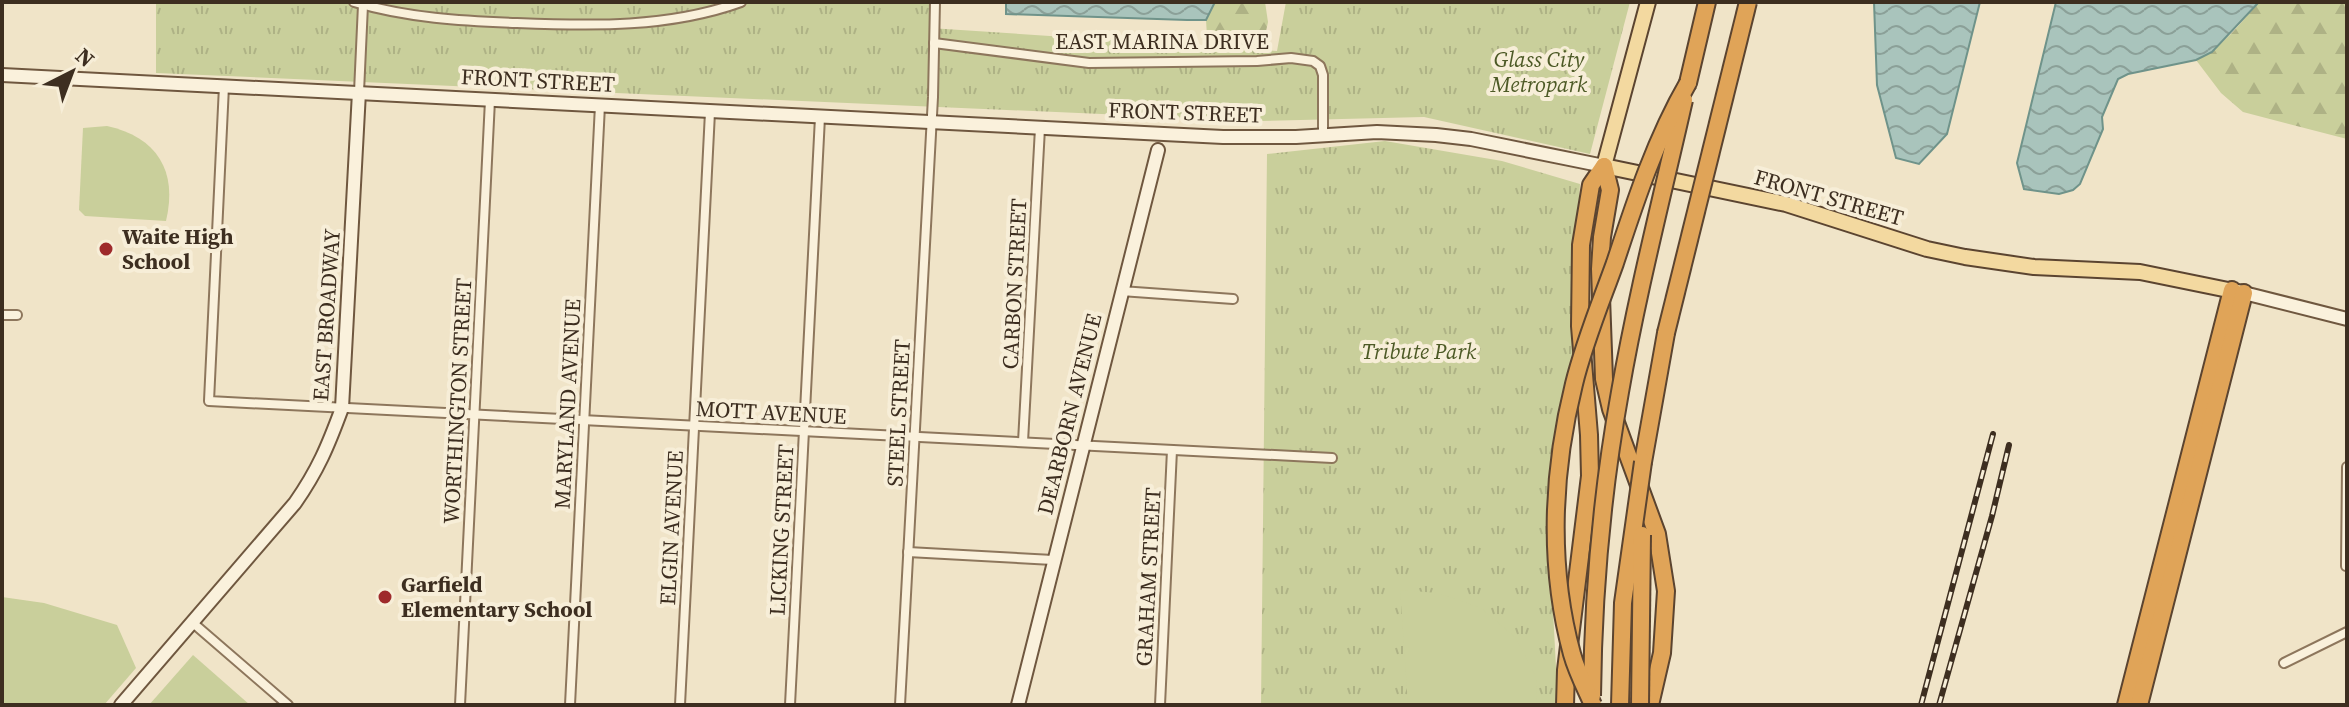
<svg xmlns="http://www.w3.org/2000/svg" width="2349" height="707" font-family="'Source Serif 4',serif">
  <defs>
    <pattern id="forest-firs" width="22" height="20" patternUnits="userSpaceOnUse" patternTransform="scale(2)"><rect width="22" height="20" fill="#c9cf9b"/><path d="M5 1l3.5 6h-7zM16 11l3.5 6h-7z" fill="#aeb285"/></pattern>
    <pattern id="park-tufts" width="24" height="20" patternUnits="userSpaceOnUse" patternTransform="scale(2)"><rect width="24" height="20" fill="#c9cf9b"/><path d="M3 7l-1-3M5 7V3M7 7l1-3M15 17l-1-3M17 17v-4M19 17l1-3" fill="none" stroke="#aeb285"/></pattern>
    <pattern id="water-waves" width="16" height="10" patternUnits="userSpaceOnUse" patternTransform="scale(2)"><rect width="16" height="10" fill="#a9c4bc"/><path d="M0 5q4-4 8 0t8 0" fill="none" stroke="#8ba098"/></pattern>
  </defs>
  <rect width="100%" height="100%" fill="#f0e4c8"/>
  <g fill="url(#forest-firs)">
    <path d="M1215,2H1265L1268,22L1261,54L1208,53L1206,20Z"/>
    <path d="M2259,2H2347V139L2243,112L2221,93L2196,60C2223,47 2240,24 2259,2Z"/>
  </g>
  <g fill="url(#park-tufts)">
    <path d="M156,2H931L930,28L1277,51L1286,2H1630L1590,154L1424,117L1261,121L156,73Z"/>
    <path d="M1385,141L1502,161L1580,184L1572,307L1575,362L1547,497L1558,705H1261L1267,154Z"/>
  </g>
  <g fill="#c9cf9b">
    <path d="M107,126C157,137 178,171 166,221L85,216L79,210L83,128Z"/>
    <path d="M1400,590L1438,593L1481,608L1516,638L1536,677L1537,705H1408Z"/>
    <path d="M2,597L44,603L117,625L136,668L104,705H2Z"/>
    <path d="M193,655L250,705H149Z"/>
  </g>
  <g fill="url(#water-waves)" stroke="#6f938a" stroke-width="2">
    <path d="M1006,2H1215L1206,20H1187L1006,14Z"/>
    <path d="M1874,2H1980L1947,134L1919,164L1896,158L1877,85Z"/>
    <path d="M2056,2H2259L2212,52L2196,60L2128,74L2118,79L2102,117L2103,129L2080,184L2073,190L2059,194L2024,189L2017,163Z"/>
  </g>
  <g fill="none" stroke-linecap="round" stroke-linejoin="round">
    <g stroke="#8d765c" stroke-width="12">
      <g id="street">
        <path d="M354,2C407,18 462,21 517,23C592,26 669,28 741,2"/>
        <path d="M934,43L1089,63L1257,61L1291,58L1313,61L1320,66L1323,75V135"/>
        <path d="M224,86L209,401L1332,458"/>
        <path d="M359,92L363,5"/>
        <path d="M1121,291L1233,299"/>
        <path d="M2,315H17"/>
        <path d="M1023,442L1040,128"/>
        <path d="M908,552L1053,560"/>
        <path d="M2346,566L2347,467"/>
        <path d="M193,623L288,705"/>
        <path d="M2284,663L2347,632"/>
        <path d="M460,705L490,100"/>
        <path d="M570,705L600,105"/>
        <path d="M680,705L710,112"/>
        <path d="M790,705L820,117"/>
        <path d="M900,705L933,97L935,2"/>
        <path d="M1160,705L1172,450"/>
      </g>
    </g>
    <g stroke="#6f573f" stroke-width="16">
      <g id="secondary">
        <path d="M2,75L1223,137H1296L1377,132L1436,135L1471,139L1604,166"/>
        <path d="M2244,293L2347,319"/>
        <path d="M121,705L295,503C318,470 328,446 342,408L359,92"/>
        <path d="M1018,705L1158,150"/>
      </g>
    </g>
    <g stroke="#5b4430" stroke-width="18">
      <path id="primary" d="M1648,2L1604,166L1786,204L1927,249L1965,257L2034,267L2140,272L2243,293"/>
    </g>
    <g stroke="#5b4430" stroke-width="20">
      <g id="highway">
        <path d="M1688,83L1707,2"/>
        <path d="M1604,166L1610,190L1602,237L1600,269L1604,379L1611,409L1657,534L1666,591L1662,653L1650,705"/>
        <path d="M1643,462L1666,333"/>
        <path d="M1565,705L1566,670L1590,476L1589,435L1580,326L1581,245L1591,185L1604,166"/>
        <path d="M2126,705L2232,290"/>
        <path d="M2139,705L2244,293"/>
      </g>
    </g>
    <use href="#street" stroke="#faf1dc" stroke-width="8"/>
    <use href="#secondary" stroke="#faf1dc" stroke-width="12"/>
    <use href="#primary" stroke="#f3d9a0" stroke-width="14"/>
    <use href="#highway" stroke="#e0a458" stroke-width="16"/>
    <g stroke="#3d2e20" stroke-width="6">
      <g id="rail">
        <path d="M1921,705L1993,434"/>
        <path d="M1939,705L1992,516L2009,445"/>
      </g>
    </g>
    <use href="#rail" stroke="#f7eed8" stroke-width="3" stroke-dasharray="9" stroke-linecap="butt"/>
    <g stroke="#5b4430" stroke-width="20" stroke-linecap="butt">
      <g id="highway-bridge">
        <path d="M1666,333L1748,2"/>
        <path d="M1592,696C1593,595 1602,492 1620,392C1637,294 1662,197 1684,100"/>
        <path d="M1593,705C1586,689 1577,672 1572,654C1548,566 1552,472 1574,384C1584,343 1601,302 1615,263C1635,202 1656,138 1688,83"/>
        <path d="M1620,705L1623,603L1643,462"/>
        <path d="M1640,705L1642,535"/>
      </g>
    </g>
    <use href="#highway-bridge" stroke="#e0a458" stroke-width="16"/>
  </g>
  <g fill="#9e2a2b" stroke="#f7eed8" stroke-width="3">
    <circle cx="106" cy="249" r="8"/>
    <circle cx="385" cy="597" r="8"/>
  </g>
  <g text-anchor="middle" stroke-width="8" stroke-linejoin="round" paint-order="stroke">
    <g font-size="22" fill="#3d2e20" stroke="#f7eed8">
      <text x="1162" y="49">EAST MARINA DRIVE</text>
      <text transform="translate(538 80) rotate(3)" y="8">FRONT STREET</text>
      <text transform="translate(1185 112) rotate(2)" y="8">FRONT STREET</text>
      <text transform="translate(1829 197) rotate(16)" y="8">FRONT STREET</text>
      <text transform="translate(1014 284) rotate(-87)" y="8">CARBON STREET</text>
      <text transform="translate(326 315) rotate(-86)" y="8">EAST BROADWAY</text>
      <text transform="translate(457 401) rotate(-87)" y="8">WORTHINGTON STREET</text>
      <text transform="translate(567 404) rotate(-87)" y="8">MARYLAND AVENUE</text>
      <text transform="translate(771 412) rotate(3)" y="8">MOTT AVENUE</text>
      <text transform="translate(898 413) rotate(-87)" y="8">STEEL STREET</text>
      <text transform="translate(1069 414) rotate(-76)" y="8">DEARBORN AVENUE</text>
      <text transform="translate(671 528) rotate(-87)" y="8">ELGIN AVENUE</text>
      <text transform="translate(781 530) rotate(-87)" y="8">LICKING STREET</text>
      <text transform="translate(1148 577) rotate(-87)" y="8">GRAHAM STREET</text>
    </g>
    <g font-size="22" font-style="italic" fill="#4d5a26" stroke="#f7eed8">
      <text x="1539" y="67">Glass City<tspan x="1539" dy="25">Metropark</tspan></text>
      <text x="1419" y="359">Tribute Park</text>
    </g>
    <g font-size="22" font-weight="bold" fill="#3d2e20" stroke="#f7eed8" text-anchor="start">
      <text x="122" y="244">Waite High<tspan x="122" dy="25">School</tspan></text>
      <text x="401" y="592">Garfield<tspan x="401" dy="25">Elementary School</tspan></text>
    </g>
  </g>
  <rect width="2349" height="707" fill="none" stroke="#3d2e20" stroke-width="8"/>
  <g transform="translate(72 72) rotate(42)" stroke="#f7eed8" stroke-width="6" paint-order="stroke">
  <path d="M0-6L14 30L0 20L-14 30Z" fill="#3d2e20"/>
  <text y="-12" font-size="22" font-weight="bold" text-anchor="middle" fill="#3d2e20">N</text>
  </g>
</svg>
